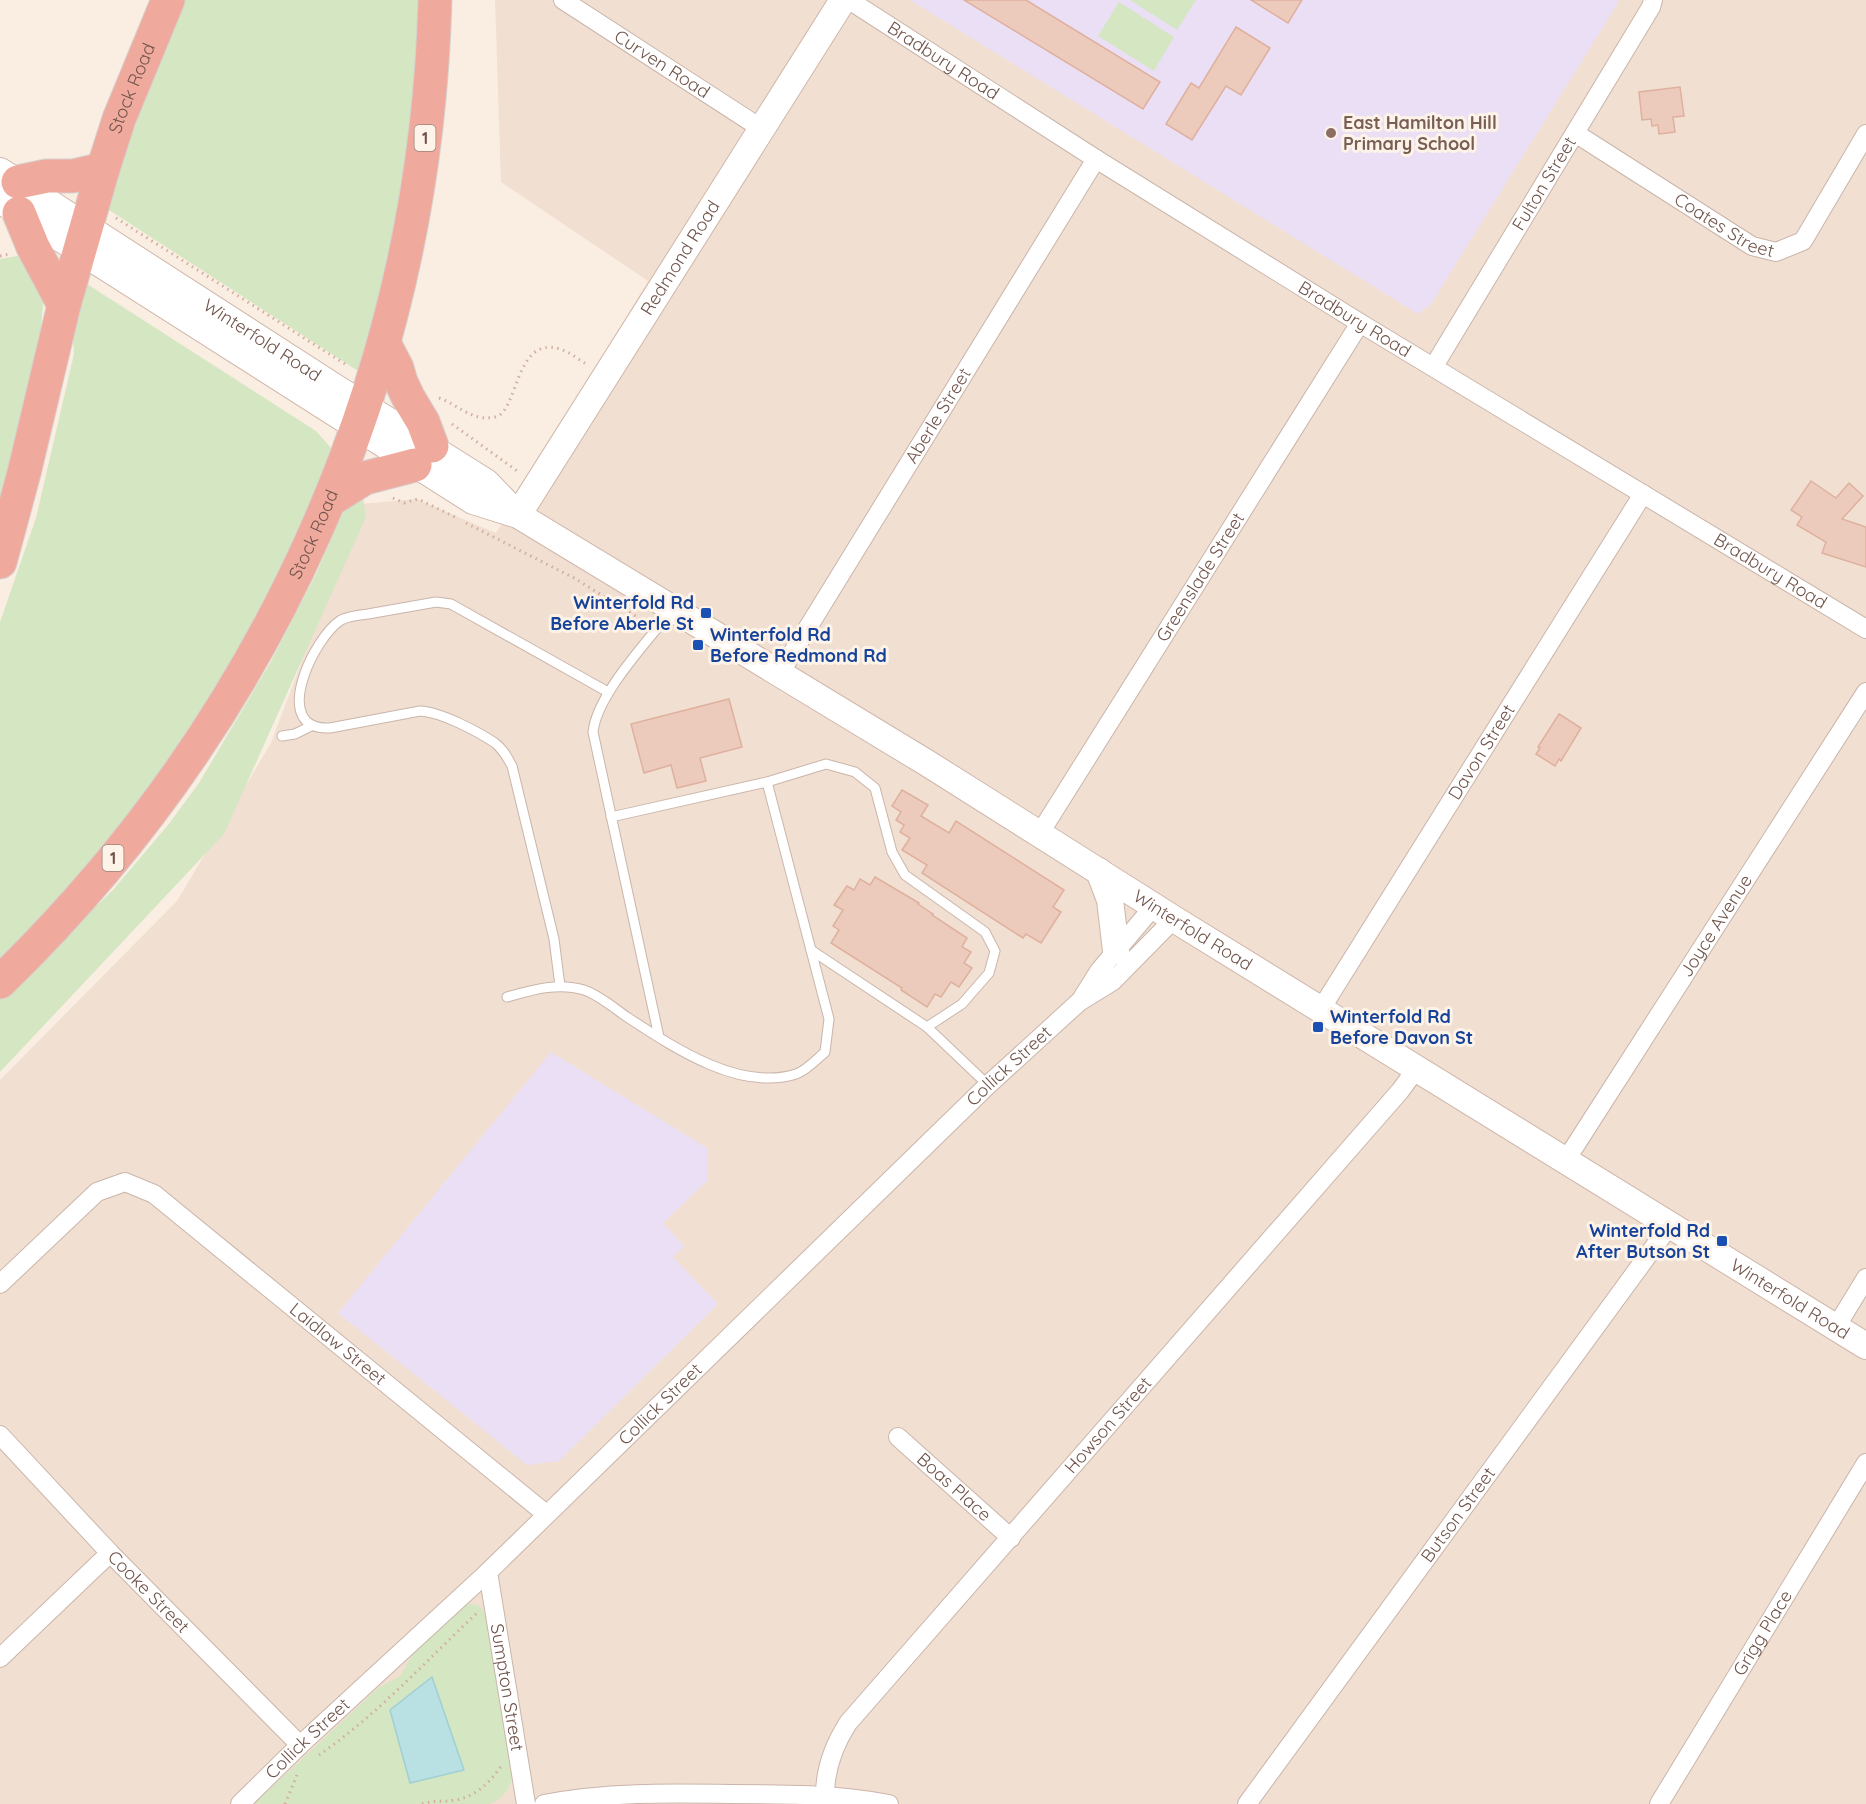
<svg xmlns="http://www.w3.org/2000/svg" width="1866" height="1804" font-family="Quicksand,sans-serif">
  <rect width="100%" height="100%" fill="#faeee2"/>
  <path fill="#f1dfd1" d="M495,0H1866V1804H0V1080L177,901L271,743L361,504L416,499L496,533L648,281L501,182Z"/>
  <g fill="#ebdff6">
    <path d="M910,0H1618V3L1431,304L1418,314Z"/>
    <path d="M551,1052L707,1148L708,1180L663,1223L684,1246L673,1257L718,1304L559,1461L527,1465L338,1313Z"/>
  </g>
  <g fill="#d5e6c2">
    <path d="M183,0H420L417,86L395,245L358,371L109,210L112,177Z"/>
    <path d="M1130,0H1196L1177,30Z"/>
    <path d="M1119,2L1174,37L1154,71L1098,36Z"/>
    <path d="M28,254L44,294L40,338L0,514V259Z"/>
    <path d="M87,284L316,431L331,448L277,589L146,799L0,967V622L36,518L74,354L72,324Z"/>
    <path d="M363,497L366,517L224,834L0,1072V999L113,890L168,825L199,783L270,663L316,574L343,511Z"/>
    <path d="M466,1604L478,1605L487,1615L513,1775C509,1790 504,1797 490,1804H254L378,1688L400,1676L417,1647Z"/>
  </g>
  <path fill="#b9e0e2" stroke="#a0d0d3" stroke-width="1.5" d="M432,1677L464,1770L410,1783L390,1710Z"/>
  <g fill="#edcbbc" stroke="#dfb09e" stroke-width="1.5">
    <path d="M964,0H1026L1160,82L1143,109Z"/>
    <path d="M1251,0H1302L1288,23Z"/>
    <path d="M1236,27L1270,48L1241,95L1226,86L1192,140L1166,124L1191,83L1199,88Z"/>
    <path d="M1680,87L1684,116L1673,117L1675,132L1659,134L1658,125L1652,126L1651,119L1642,120L1639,92Z"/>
    <path d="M1811,481L1836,498L1849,483L1863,496L1842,519L1866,527V567L1822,553L1826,542L1797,525L1802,517L1791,510Z"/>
    <path d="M729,699L742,747L700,758L706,781L677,788L671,765L644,773L631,724Z"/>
    <path d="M1559,714L1581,728L1561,761L1559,759L1555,766L1536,754L1540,748L1538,747Z"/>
    <path d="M902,790L928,805L921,816L949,833L956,821L1064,890L1053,907L1061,912L1041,943L1026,934L1023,938L922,873L927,865L902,850L910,838L900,832L904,825L896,820L901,812L892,806Z"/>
    <path d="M875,877L919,903L918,904L933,914L932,915L967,938L962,947L971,952L964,963L972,968L959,987L951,982L941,997L935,994L927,1007L901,990L902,988L831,943L839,930L833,926L843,910L834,905L847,886L854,890L860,879L870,885Z"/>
  </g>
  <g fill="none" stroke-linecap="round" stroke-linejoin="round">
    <g stroke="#cab5aa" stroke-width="11">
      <g id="lane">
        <path d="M282,736L295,734L311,726"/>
        <path d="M611,817L767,782L826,764L855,772L875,788L892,852L905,875L985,932L995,951L989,973L962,1004L927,1027"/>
        <path d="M811,950L927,1027L988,1085"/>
        <path d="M560,986L554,939L512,766C507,757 503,749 495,743C477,731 441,712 420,711L330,728C269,731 313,638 341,620C348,616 359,615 368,614C390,610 413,606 436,602L451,604L608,692"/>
        <path d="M507,997C532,990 558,982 584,990C599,995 614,1008 627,1017C673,1047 739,1092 796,1074C806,1071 817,1059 825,1052L829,1019L767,782"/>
        <path d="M659,1037L593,732C597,694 648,641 672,610"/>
      </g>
    </g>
    <g stroke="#cab5aa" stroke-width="20">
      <g id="street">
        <path id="s1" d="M563,0L762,129"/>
        <path id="s2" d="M849,0L1096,159L1360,323L1866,629"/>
        <path id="s3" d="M1575,133L1752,246L1776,252L1803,241L1866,134"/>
        <path id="s4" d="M1434,366L1651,7L1653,0"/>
        <path id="s5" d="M780,673L1096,159"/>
        <path id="s6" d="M1040,833L1360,323"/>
        <path d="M1082,998L1099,971L1154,906"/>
        <path id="s7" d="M1321,1009L1643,494"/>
        <path id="s8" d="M1566,1160L1866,692"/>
        <path id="s9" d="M0,1284L97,1192L125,1182L154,1194L546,1514"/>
        <path d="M1836,1327L1866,1278"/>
        <path id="s10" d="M0,1435L110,1553L300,1745"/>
        <path id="s11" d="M898,1437L1011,1538"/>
        <path id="s12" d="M488,1572L526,1804"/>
        <path d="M0,1658L110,1553"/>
        <path id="s13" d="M825,1795C825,1768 834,1745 848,1723L1400,1091L1417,1068"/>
        <path id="s14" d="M240,1804L300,1745L488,1572L988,1085L1079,1002L1113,981L1174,919"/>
        <path d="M544,1804C605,1792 668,1793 730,1794C784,1794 836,1794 889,1804"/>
        <path id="s15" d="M1247,1804L1670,1225"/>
        <path id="s16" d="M1659,1804L1866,1463"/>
      </g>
    </g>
    <g stroke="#cfb7aa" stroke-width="28">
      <g id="secondary">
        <path id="s17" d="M0,171L333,386L486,482L516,513"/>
        <path id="s18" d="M0,200L473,501L518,515L927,763L1174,919L1866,1346"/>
        <path id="s19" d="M518,515L843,0"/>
        <path d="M1099,871L1110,900L1116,951"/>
      </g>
    </g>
    <g stroke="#d7cfcd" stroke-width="35">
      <g id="highway">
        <path d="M18,182L47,176H73L103,169"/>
        <path d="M19,213L33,247L64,305"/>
        <path d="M384,343L397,368L401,382L408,397L423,422L432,446"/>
        <path d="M330,500L365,478L415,465"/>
        <path id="s20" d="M0,562L24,473L64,305L103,169L119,119L168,0"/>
        <path id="s21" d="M0,982C269,721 425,375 435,0"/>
      </g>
    </g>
    <g stroke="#d2aea0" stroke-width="3" stroke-dasharray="1.5 4.5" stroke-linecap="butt">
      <path d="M116,218L348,366"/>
      <path d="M0,256L10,254"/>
      <path d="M439,398C459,405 472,422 495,417C519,412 514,335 560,349C570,352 579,360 588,365"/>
      <path d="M452,424L520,473"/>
      <path d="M393,498L404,503L418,499L455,517"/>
      <path d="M466,523L574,578L647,623"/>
      <path d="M319,1755C377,1715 426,1661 477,1613"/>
      <path d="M285,1804L297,1775"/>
      <path d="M422,1804C434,1800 444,1802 456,1800C477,1796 490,1782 502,1765"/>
    </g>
    <use href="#lane" stroke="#fff" stroke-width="9"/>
    <use href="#street" stroke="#fff" stroke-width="18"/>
    <use href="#secondary" stroke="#fff" stroke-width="26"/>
    <use href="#highway" stroke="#f0aa9d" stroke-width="33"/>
  </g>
  <circle fill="#8d6e63" stroke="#fdf3e8" stroke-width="2" cx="1331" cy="133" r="6"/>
  <g fill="#1a4fb4" stroke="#fdf3e8" stroke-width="2">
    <rect x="700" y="607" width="12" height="12" rx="3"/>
    <rect x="692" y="639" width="12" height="12" rx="3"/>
    <rect x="1312" y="1021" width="12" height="12" rx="3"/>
    <rect x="1716" y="1235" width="12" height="12" rx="3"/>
  </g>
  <g text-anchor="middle" stroke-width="6" stroke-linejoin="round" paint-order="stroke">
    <g fill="#fdf3e8" stroke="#9a847a" stroke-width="1.5">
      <rect x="414.5" y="125" width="21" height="26" rx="4.5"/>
      <rect x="102.5" y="845" width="21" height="26" rx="4.5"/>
    </g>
    <g font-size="16" font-weight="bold" fill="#70544b">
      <text x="425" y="144">1</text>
      <text x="113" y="864">1</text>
    </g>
    <g font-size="18" fill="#70544b" stroke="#fdf3e8">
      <text dy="6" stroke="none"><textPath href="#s2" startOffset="112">Bradbury Road</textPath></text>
      <text dy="6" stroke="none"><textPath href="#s1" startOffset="118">Curven Road</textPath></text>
      <text dy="6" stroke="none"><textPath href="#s20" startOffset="492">Stock Road</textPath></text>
      <text dy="6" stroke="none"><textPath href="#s4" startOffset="213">Fulton Street</textPath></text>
      <text dy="6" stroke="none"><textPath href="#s3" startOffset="176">Coates Street</textPath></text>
      <text dy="6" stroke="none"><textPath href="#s19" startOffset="304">Redmond Road</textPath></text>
      <text dy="6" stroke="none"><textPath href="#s2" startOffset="598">Bradbury Road</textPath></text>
      <text dy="6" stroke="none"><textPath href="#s17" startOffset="312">Winterfold Road</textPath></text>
      <text dy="6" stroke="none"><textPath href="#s5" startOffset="302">Aberle Street</textPath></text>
      <text dy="6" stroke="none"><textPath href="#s21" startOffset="550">Stock Road</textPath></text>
      <text dy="6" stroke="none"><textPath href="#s2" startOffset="1084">Bradbury Road</textPath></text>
      <text dy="6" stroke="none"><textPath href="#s6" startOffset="302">Greenslade Street</textPath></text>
      <text dy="6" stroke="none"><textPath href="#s7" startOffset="303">Davon Street</textPath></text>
      <text dy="6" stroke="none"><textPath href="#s8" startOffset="278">Joyce Avenue</textPath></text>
      <text dy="6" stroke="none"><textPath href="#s18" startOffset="1400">Winterfold Road</textPath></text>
      <text dy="6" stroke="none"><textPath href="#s14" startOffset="1066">Collick Street</textPath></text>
      <text dy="6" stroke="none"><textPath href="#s18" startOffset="2102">Winterfold Road</textPath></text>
      <text dy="6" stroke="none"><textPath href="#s9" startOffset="432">Laidlaw Street</textPath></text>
      <text dy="6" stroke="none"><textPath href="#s14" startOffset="580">Collick Street</textPath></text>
      <text dy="6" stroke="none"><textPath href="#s13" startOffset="472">Howson Street</textPath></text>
      <text dy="6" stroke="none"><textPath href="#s11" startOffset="75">Boas Place</textPath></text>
      <text dy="6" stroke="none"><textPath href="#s15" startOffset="358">Butson Street</textPath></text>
      <text dy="6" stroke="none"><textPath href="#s10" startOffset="216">Cooke Street</textPath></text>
      <text dy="6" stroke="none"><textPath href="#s16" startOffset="200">Grigg Place</textPath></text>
      <text dy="6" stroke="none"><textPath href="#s12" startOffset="117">Sumpton Street</textPath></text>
      <text dy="6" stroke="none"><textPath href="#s14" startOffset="94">Collick Street</textPath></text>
    </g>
    <g font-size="18" font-weight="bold" fill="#785e54" stroke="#fdf3e8" text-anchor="start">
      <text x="1343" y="129">East Hamilton Hill<tspan x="1343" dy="21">Primary School</tspan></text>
    </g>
    <g font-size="18" font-weight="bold" fill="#164399" stroke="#fdf3e8" text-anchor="end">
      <text x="694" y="609">Winterfold Rd<tspan x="694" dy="21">Before Aberle St</tspan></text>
      <text x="710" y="641" text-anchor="start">Winterfold Rd<tspan x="710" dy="21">Before Redmond Rd</tspan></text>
      <text x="1330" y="1023" text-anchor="start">Winterfold Rd<tspan x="1330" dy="21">Before Davon St</tspan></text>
      <text x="1710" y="1237">Winterfold Rd<tspan x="1710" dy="21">After Butson St</tspan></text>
    </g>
  </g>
</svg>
